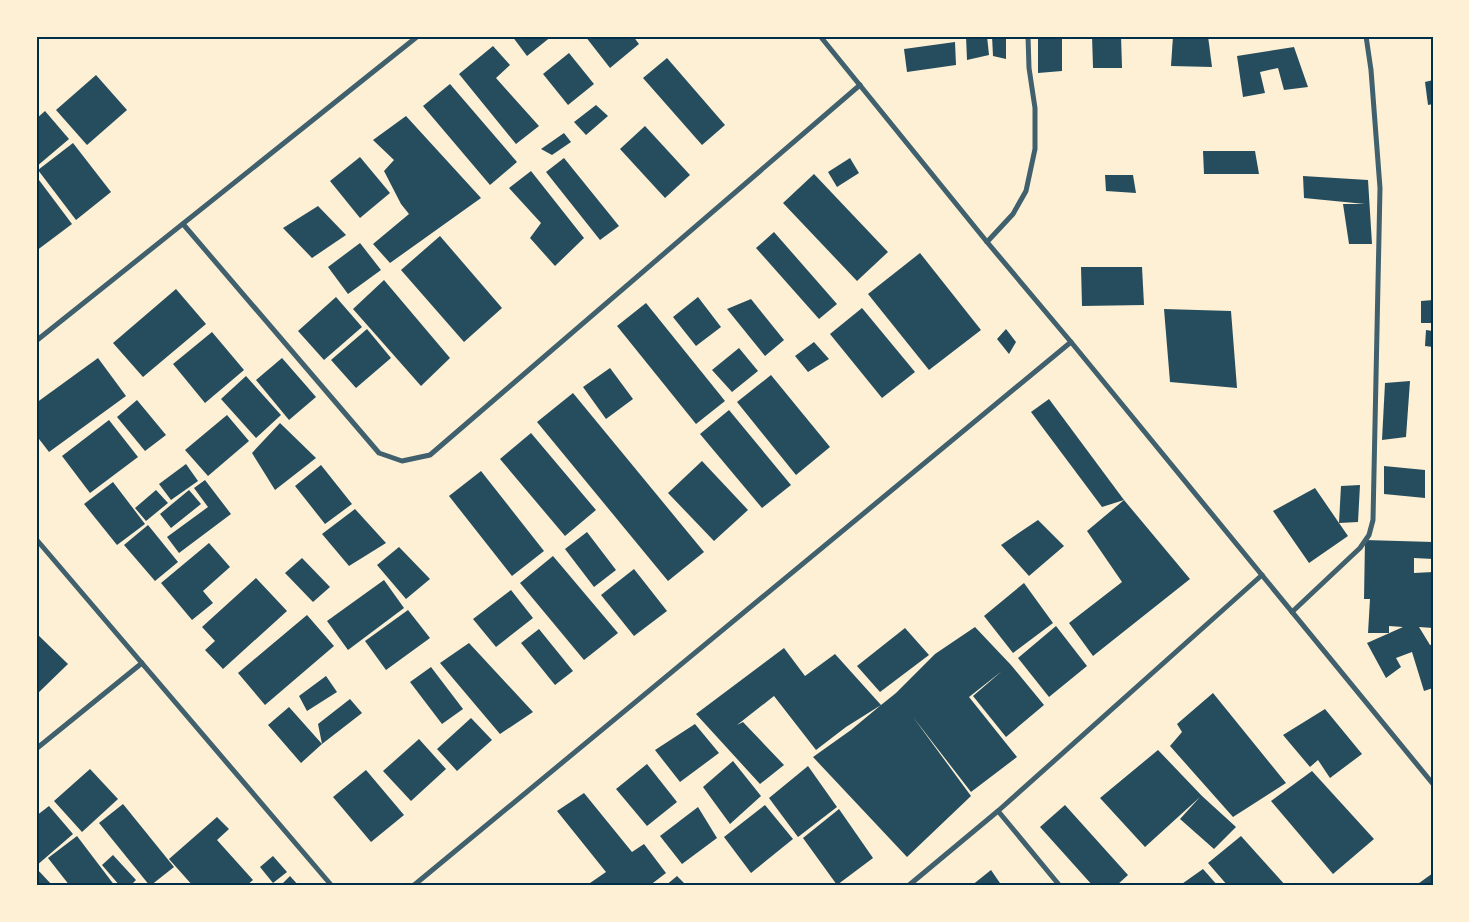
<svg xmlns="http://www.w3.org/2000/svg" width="1469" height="922" font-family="'Roboto Condensed',sans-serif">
  <rect width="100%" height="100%" fill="#fdf0d5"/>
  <g fill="#264d5e">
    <path d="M512,36H552L527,56Z"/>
    <path d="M585,36H633L639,44L610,68Z"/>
    <path d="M966,36H987L989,55L967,60Z"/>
    <path d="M992,36H1006V59L993,56Z"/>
    <path d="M1038,36H1062V71L1038,73Z"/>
    <path d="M1092,36H1121L1122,68H1093Z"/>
    <path d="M1173,36H1208L1212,67L1171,66Z"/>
    <path d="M955,42L956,65L907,72L904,49Z"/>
    <path d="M493,46L510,65L496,78L539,126L516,144L459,74Z"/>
    <path d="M1294,47L1308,87L1284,90L1278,68L1260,72L1265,93L1243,97L1237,56Z"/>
    <path d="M569,53L594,84L568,105L543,74Z"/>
    <path d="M667,58L725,125L702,145L643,78Z"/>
    <path d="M96,75L127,110L87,145L56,110Z"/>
    <path d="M1433,80V104L1428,105L1425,82Z"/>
    <path d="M450,84L517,162L490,185L423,106Z"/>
    <path d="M596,105L608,116L586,135L574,122Z"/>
    <path d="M45,111L69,139L36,167V119Z"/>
    <path d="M406,116L481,198L390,263L373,244L409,214L401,204L384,171L394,160L373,140Z"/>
    <path d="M645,126L690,175L665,198L620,149Z"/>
    <path d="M564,133L571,142L552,155L541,149Z"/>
    <path d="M73,143L111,192L76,220L38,170Z"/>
    <path d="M1203,151H1255L1259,174H1204Z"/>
    <path d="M360,157L390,193L360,218L330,181Z"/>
    <path d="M564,158L619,226L600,240L546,172Z"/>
    <path d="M850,158L859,173L837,187L828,172Z"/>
    <path d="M531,171L584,238L555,266L530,238L541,223L509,188Z"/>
    <path d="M814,174L888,252L857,281L783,203Z"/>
    <path d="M1105,175H1133L1136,193L1106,191Z"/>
    <path d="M1303,176L1368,180L1372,244H1349L1343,204H1365L1304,198Z"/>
    <path d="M39,180L72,224L36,251V182Z"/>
    <path d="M318,206L346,235L312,258L283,228Z"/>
    <path d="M774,232L837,304L819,319L756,248Z"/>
    <path d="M440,236L502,308L464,342L401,270Z"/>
    <path d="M360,243L381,270L348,294L328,267Z"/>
    <path d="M920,253L981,330L929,370L868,294Z"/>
    <path d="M1081,267H1142L1144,305L1082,306Z"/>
    <path d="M384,280L450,358L421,386L353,309Z"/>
    <path d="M176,289L206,324L143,377L113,343Z"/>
    <path d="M336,297L362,327L324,360L298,331Z"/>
    <path d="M698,297L721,327L696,346L673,317Z"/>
    <path d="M751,299L784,340L765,356L727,309Z"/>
    <path d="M1433,300V323H1421V301Z"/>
    <path d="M646,303L725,401L696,424L617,326Z"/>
    <path d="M862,308L915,372L882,398L830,334Z"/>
    <path d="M1164,309L1231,311L1237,388L1170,382Z"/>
    <path d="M367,329L391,358L356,388L331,360Z"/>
    <path d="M1006,329L1016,342L1009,354L997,339Z"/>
    <path d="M1426,330L1433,331V347L1425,346Z"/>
    <path d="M212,332L244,370L205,403L173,364Z"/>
    <path d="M814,342L829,359L808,372L795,356Z"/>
    <path d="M739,348L758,371L732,392L712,370Z"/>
    <path d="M98,358L126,396L49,452L36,435V403Z"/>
    <path d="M282,358L316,397L289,420L256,380Z"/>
    <path d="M610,368L633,399L606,419L583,387Z"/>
    <path d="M771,375L830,447L796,475L737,402Z"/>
    <path d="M246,376L281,415L256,438L221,399Z"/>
    <path d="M1410,381L1406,437L1382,440L1385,383Z"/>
    <path d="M573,393L704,552L668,581L537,422Z"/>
    <path d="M1049,399L1124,500L1102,507L1031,412Z"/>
    <path d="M137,400L166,435L145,451L117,417Z"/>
    <path d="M729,410L791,485L762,508L700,434Z"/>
    <path d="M227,415L249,441L208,476L185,450Z"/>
    <path d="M109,420L138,457L90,493L62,456Z"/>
    <path d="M280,423L316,458L275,490L252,453Z"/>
    <path d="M531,433L596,510L565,536L500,459Z"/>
    <path d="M702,461L748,510L714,541L668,493Z"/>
    <path d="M186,464L198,481L171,500L159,484Z"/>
    <path d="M321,465L352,504L325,524L295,486Z"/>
    <path d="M1384,466L1425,470V498L1384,494Z"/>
    <path d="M481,471L544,551L512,576L449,496Z"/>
    <path d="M205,480L231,514L179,553L167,537L208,507L194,488Z"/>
    <path d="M113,482L145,524L117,545L84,504Z"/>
    <path d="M1360,485L1358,522L1339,523L1348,536L1309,563L1273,511L1315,488L1339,523L1341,486Z"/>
    <path d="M156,490L168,503L146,521L135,508Z"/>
    <path d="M189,490L201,504L171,528L160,514Z"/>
    <path d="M1124,500L1190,579L1093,656L1069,623L1122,582L1087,531Z"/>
    <path d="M355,509L386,543L349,566L322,534Z"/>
    <path d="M1038,520L1064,546L1029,576L1001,545Z"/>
    <path d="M148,525L178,562L155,581L124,545Z"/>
    <path d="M587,532L616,570L594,587L565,549Z"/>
    <path d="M1365,540L1433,542V559L1414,558V573L1433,572V628L1419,627L1430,645L1433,644V688L1424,691L1412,652L1396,658L1401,667L1386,678L1367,643L1403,627L1389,626V633H1368L1370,599H1364Z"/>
    <path d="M209,543L230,567L203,591L213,603L192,620L161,583Z"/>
    <path d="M399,547L430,579L406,599L377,565Z"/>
    <path d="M553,556L618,633L584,660L520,583Z"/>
    <path d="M302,558L330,587L313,602L285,573Z"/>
    <path d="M634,569L667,611L634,636L601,595Z"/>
    <path d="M256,578L287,611L223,669L205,650L215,641L202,627Z"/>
    <path d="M384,580L404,608L348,650L327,621Z"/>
    <path d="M1024,583L1053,623L1013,653L984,616Z"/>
    <path d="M511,590L533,618L496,647L473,619Z"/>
    <path d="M408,610L430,638L386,670L365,641Z"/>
    <path d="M307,615L334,646L265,705L238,673Z"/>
    <path d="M1056,626L1087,666L1049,697L1018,658Z"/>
    <path d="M975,627L1011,665L1044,705L1006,737L973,696L1002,671L969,697L1017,757L971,792L913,717L971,796L907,857L813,757L851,730L881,705L846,727L816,750L774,696L737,725L743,722L784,765L760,784L696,714L784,648L805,676L835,654L881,705L896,693L935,654Z"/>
    <path d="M905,628L929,655L880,692L857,666Z"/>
    <path d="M539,629L573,671L555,685L521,643Z"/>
    <path d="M36,633L68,664L36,695Z"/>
    <path d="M469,643L533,712L500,734L440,663Z"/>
    <path d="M431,667L463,709L442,724L410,682Z"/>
    <path d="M326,676L337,692L307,711L299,696Z"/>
    <path d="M1213,693L1286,783L1233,817L1170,746L1182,732L1177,724Z"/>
    <path d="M350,699L362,713L322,744L301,763L268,725L289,707L322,744L318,724Z"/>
    <path d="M1325,709L1362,754L1330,778L1318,760L1310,767L1283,735Z"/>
    <path d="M471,718L492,740L457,771L437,749Z"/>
    <path d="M695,724L719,753L680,782L655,750Z"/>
    <path d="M419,739L446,769L411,801L383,771Z"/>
    <path d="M1158,750L1202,796L1236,827L1214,849L1180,819L1200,797L1145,847L1100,798Z"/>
    <path d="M733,761L761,796L730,824L703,787Z"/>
    <path d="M647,764L677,802L647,826L616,789Z"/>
    <path d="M808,766L837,807L798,837L769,798Z"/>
    <path d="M90,769L118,799L82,832L54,801Z"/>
    <path d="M366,770L404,815L371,842L333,797Z"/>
    <path d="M1312,771L1374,839L1333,874L1271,801Z"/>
    <path d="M584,793L632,852L644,844L666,873L649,886H592L590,883L606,872L557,811Z"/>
    <path d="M123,804L174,867L150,886L99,823Z"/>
    <path d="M765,805L793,839L751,873L724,837Z"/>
    <path d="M1065,805L1128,875L1116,886H1093L1040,827Z"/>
    <path d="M49,806L73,834L36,866V816Z"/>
    <path d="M698,807L717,838L682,864L660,836Z"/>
    <path d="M839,809L873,858L837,885L803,838Z"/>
    <path d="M217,817L229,829L217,840L253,880L246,886H193L169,859Z"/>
    <path d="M77,836L115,886H70L48,858Z"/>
    <path d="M1241,836L1286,886H1228L1208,863Z"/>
    <path d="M113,855L136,880L130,886H120L102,865Z"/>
    <path d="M273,856L287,872L273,883L260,867Z"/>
    <path d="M36,868L53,886H36Z"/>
    <path d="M1203,869L1218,886H1179Z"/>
    <path d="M991,870L1002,886H971Z"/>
    <path d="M1433,873V886H1415Z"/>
    <path d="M290,876L299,886H280Z"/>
    <path d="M677,876L687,886H665Z"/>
  </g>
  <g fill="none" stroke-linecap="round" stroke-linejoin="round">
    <g stroke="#3f606c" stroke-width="5">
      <path d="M820,36L987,242L1071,342L1433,784"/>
      <path d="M183,224L379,453L402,461L430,455L860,85"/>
      <path d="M987,242L1013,214L1026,191L1035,149V108L1029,68L1028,36"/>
      <path d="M36,341L418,36"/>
      <path d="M36,539L332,886"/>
      <path d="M1292,612L1360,548L1369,535L1373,520L1380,188L1371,70L1366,36"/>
      <path d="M36,749L142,663"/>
      <path d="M998,811L1060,886"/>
      <path d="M413,886L1071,342"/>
      <path d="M908,886L998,811L1262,575"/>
    </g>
  </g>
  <rect width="1469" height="922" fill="none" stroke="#fdf0d5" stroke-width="75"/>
  <rect x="38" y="38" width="1394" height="846" fill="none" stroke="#003049" stroke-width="2"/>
</svg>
